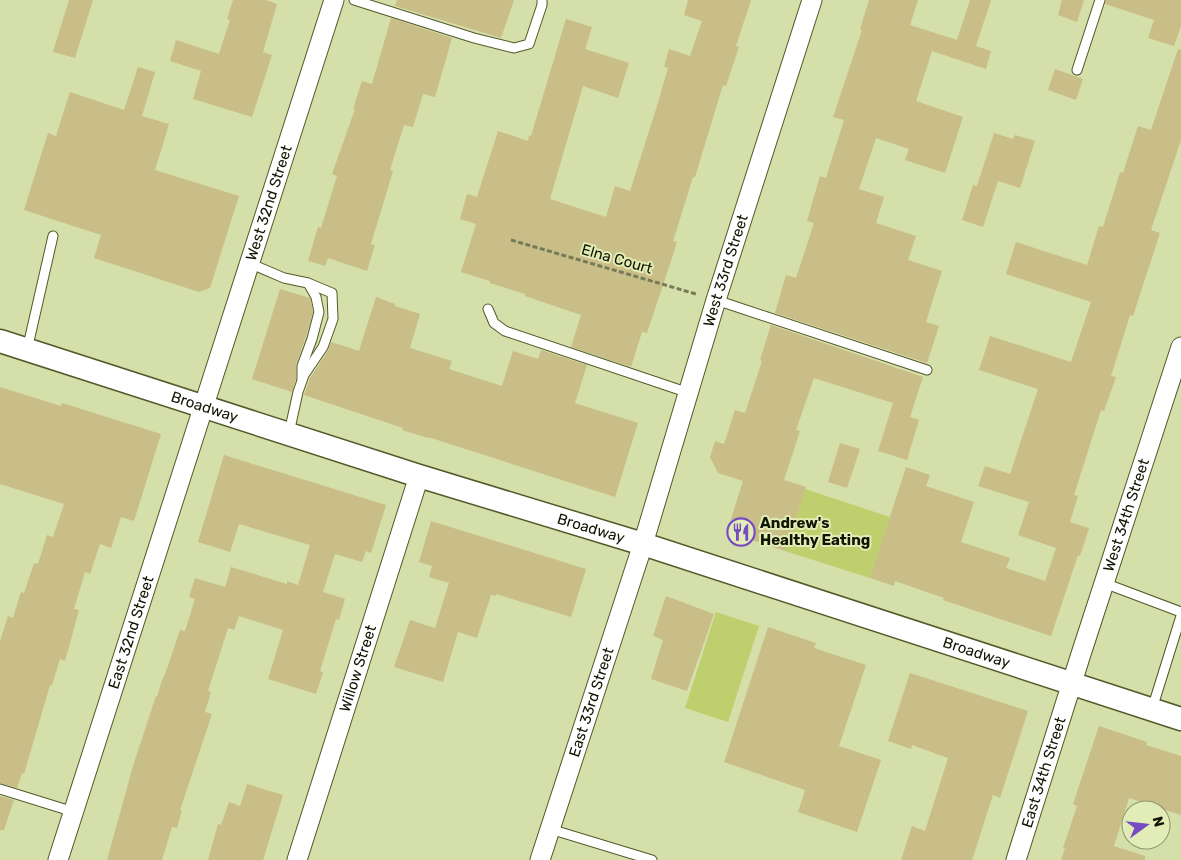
<svg xmlns="http://www.w3.org/2000/svg" width="1181" height="860" font-family="Rubik,sans-serif">
  <rect width="100%" height="100%" fill="#d5dfa9"/>
  <g fill="#c0cf6d">
    <path d="M805,489L890,517L870,578L785,551Z"/>
    <path d="M716,612L759,626L728,722L685,708Z"/>
  </g>
  <g fill="#c9bd88">
    <path d="M69,0H93L75,58L53,52Z"/>
    <path d="M233,0H266L277,4L263,52L272,55L252,117L193,99L201,71L170,61L176,40L219,54L230,20L227,19Z"/>
    <path d="M397,0H514L501,38L395,6Z"/>
    <path d="M688,0H751L736,46L739,47L726,86L723,85L695,177H693L673,241L677,242L666,276L647,333L642,332L631,367L571,347L581,315L525,296V294L490,283V281L461,272L476,224L460,219L467,194L477,197L498,131L528,141L529,135L531,136L566,19L592,27L585,49L629,63L618,98L583,86L550,199L606,217L615,186L630,191L657,106L668,68L664,67L669,49L690,56L702,21L684,15Z"/>
    <path d="M869,0H918L910,25L957,40L970,0H991L976,46L991,51L986,69L932,51L916,101L963,117L945,173L905,160L909,149L876,138L859,189L884,197L876,223L916,236L908,260L942,271L926,322L939,326L927,363L775,313L786,275L796,278L814,223L807,221L820,176L826,178L844,120L833,117L862,30L860,29Z"/>
    <path d="M1062,0H1084L1077,22L1058,15Z"/>
    <path d="M1106,0H1181V26L1174,46L1148,38L1154,20L1105,4Z"/>
    <path d="M391,18L452,38L435,97L423,94L413,127L404,125L390,170L393,171L371,244L375,245L367,271L328,258L325,266L308,261L318,227L321,228L337,176L332,174L355,109H353L362,81L372,84Z"/>
    <path d="M1178,49L1181,50V140L1151,230L1160,233L1133,316L1130,315L1118,354L1111,376L1116,377L1104,411L1101,410L1074,495L1078,496L1070,522L1089,528L1080,556L1078,555L1051,636L943,600L944,598L895,581L894,586L870,578L906,467L930,475L926,486L974,502L961,542L1010,558L1006,568L1045,581L1056,548L1018,535L1029,502L978,486L985,466L1010,474L1038,389L979,370L990,336L1071,362L1091,302L1006,274L1016,242L1087,265L1099,226L1103,227L1120,172L1123,173L1138,126L1151,130Z"/>
    <path d="M138,67L155,72L142,116L169,124L155,170L239,196L210,288L199,292L94,258L101,235L24,210L48,133L56,136L70,92L124,110Z"/>
    <path d="M1055,69L1083,79L1076,100L1048,90Z"/>
    <path d="M994,133L1013,139L1015,135L1035,141L1020,188L998,181L983,227L962,220L973,185L977,186Z"/>
    <path d="M280,289L310,298L313,312L306,337L296,364V379L292,392L252,379Z"/>
    <path d="M376,297L395,304V306L420,314L410,348L452,361L449,369L502,386L513,351L538,359L541,350L587,365L575,403L638,423L615,497L428,437V438L402,430L403,428L304,395L310,378L328,351L331,342L359,351Z"/>
    <path d="M771,325L923,377L910,417L919,420L907,460L878,451L893,403L814,378L796,430L800,431L784,480L806,487L785,551L727,532L743,481L718,473L710,457L715,441L724,444L735,410L745,413L762,361L760,360Z"/>
    <path d="M0,387L61,406L62,403L161,434L134,521L121,517L111,548L100,544L90,574L85,572L74,609L79,610L65,661L60,659L52,685H50L24,774L22,773L17,788L0,783V641L8,616L13,618L21,592L24,593L34,563L38,564L47,535L53,537L64,504L0,484Z"/>
    <path d="M840,443L860,449L847,488L828,482Z"/>
    <path d="M224,455L386,505L371,553L366,551L362,562L335,554L323,592L345,599L339,620L336,619L320,671L323,672L316,694L268,679L283,630L239,616L234,630L228,628L208,691L211,692L205,712L212,714L180,810H182L177,828L172,827L162,860H107L133,766L156,696L157,697L163,677H164L180,630L185,631L195,599L189,597L195,578L225,587L231,567L287,584V581L298,585L310,545L239,524L230,552L198,542Z"/>
    <path d="M431,521L586,569L571,617L496,594V596L491,595L477,638L458,632L443,682L394,667L410,620L435,628L449,583L429,577L432,566L419,562Z"/>
    <path d="M666,596L714,614L687,691L651,679L663,640L653,636Z"/>
    <path d="M768,627L816,643L814,648L866,665L839,746L881,760L857,832L798,812L805,790L724,762Z"/>
    <path d="M910,673L1028,711L1000,798L993,795L972,860H901L912,826L925,831L948,758L912,745L911,749L888,741Z"/>
    <path d="M1099,726L1147,742L1146,745L1181,756V815L1129,798L1114,846L1145,856V860H1061L1065,848H1063L1077,806L1073,804Z"/>
    <path d="M247,784L283,795L263,860H208L218,824L221,825L229,802L240,806Z"/>
    <path d="M0,796L14,800L4,830H0Z"/>
  </g>
  <g fill="none" stroke-linecap="round" stroke-linejoin="round">
    <g stroke="#525929" stroke-width="11">
      <g id="service">
        <path d="M354,0L474,38L514,48L529,44L542,5V0"/>
        <path d="M1077,70L1100,0"/>
        <path d="M249,263L284,278L308,283L332,293L333,319L323,347L304,375L298,392L289,433"/>
        <path d="M716,300L927,370"/>
        <path d="M488,309L494,323L505,331L689,393"/>
        <path d="M27,350L53,236"/>
        <path d="M302,379V366L312,339L319,312L316,297L308,283"/>
        <path d="M1104,583L1181,612"/>
        <path d="M1152,709L1181,616"/>
        <path d="M0,789L74,812"/>
        <path d="M550,829L652,860"/>
      </g>
    </g>
    <g stroke="#525929" stroke-width="21">
      <g id="minor">
        <path id="s1" d="M58,860L334,0"/>
        <path id="s2" d="M297,860L419,476"/>
        <path id="s3" d="M540,860L643,544L716,300L812,0"/>
        <path id="s4" d="M1016,860L1081,654L1181,347"/>
      </g>
    </g>
    <g stroke="#525929" stroke-width="25">
      <g id="tertiary">
        <path id="s5" d="M0,341L419,476L643,544L1181,719"/>
      </g>
    </g>
    <path stroke="#757b57" stroke-width="3" stroke-dasharray="5 2.5" stroke-linecap="butt" d="M511,240L696,294"/>
    <use href="#service" stroke="#fff" stroke-width="9"/>
    <use href="#minor" stroke="#fff" stroke-width="19"/>
    <use href="#tertiary" stroke="#fff" stroke-width="22"/>
  </g>
  <defs>
    <g id="restaurant-ring" transform="scale(1.4375)"><circle r="9.5" fill="#e2ecb6" stroke="#764bc3" stroke-width="1.5"/><path d="M-5-6h1v4h1v-4h1v4h1v-4h1v5L-1.5 .5V6h-2V.5L-5-1ZM5-6V6H3V1.5H1.5Q1.5-4 5-6Z" fill="#764bc3"/></g>
  </defs>
  <g fill-rule="evenodd">
    <use href="#restaurant-ring" x="741" y="532"/>
  </g>
  <g text-anchor="middle" stroke-width="4" stroke-linejoin="round" paint-order="stroke">
    <g font-size="15" fill="#121503" stroke="#e2ecb6">
      <text dy="5" stroke="none"><textPath href="#s1" startOffset="690">West 32nd Street</textPath></text>
      <text transform="translate(617 259) rotate(16)" y="5">Elna Court</text>
      <text dy="5" stroke="none"><textPath href="#s3" startOffset="618">West 33rd Street</textPath></text>
      <text dy="5" stroke="none"><textPath href="#s5" startOffset="215">Broadway</textPath></text>
      <text dy="5" stroke="none"><textPath href="#s4" startOffset="362">West 34th Street</textPath></text>
      <text dy="5" stroke="none"><textPath href="#s5" startOffset="620">Broadway</textPath></text>
      <text dy="5" stroke="none"><textPath href="#s1" startOffset="239">East 32nd Street</textPath></text>
      <text dy="5" stroke="none"><textPath href="#s5" startOffset="1025">Broadway</textPath></text>
      <text dy="5" stroke="none"><textPath href="#s2" startOffset="201">Willow Street</textPath></text>
      <text dy="5" stroke="none"><textPath href="#s3" startOffset="166">East 33rd Street</textPath></text>
      <text dy="5" stroke="none"><textPath href="#s4" startOffset="92">East 34th Street</textPath></text>
    </g>
    <g font-size="15" font-weight="bold" fill="#121503" stroke="#e2ecb6" text-anchor="start">
      <text x="760" y="528">Andrew's<tspan x="760" dy="17">Healthy Eating</tspan></text>
    </g>
  </g>
  <g transform="translate(1146 825) rotate(75)"><circle r="24" fill="#e2ecb6" stroke="#8f966e"/>
  <path d="M0-4L9 19L0 12L-9 19Z" fill="#764bc3"/>
  <text y="-8" font-size="14" font-weight="bold" text-anchor="middle" fill="#121503">N</text>
  </g>
</svg>
